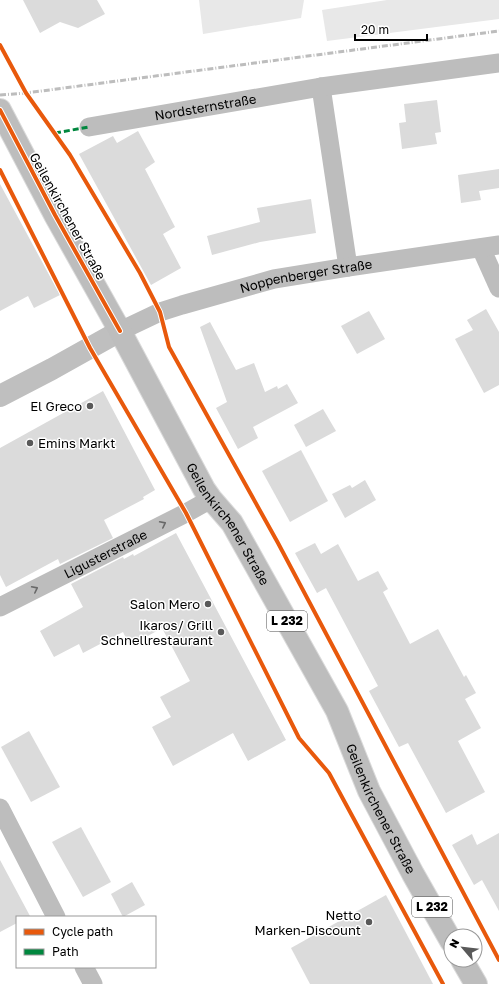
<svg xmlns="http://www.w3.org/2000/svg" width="499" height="984" font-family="'Golos Text',sans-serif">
  <rect width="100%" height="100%" fill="#fff"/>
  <g fill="#e8e8e8">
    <path d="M199,0H304L301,18L203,34Z"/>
    <path d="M387,0H499V19L327,41L322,10Z"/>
  </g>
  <g fill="#dbdbdb">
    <path d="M23,0H97L105,14L78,28L60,22L40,33Z"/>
    <path d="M437,100L441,132L435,133L437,144L402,149L399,123L406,122L404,104Z"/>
    <path d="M138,131L155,162L145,169L175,227L163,234L181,268L151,285L79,154L113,136L117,143Z"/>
    <path d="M499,169V188L479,191L481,200L461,203L458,175Z"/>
    <path d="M0,184L60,295L34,308L28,296L0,311Z"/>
    <path d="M311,199L316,233L260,242L212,255L207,236L260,222L257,208Z"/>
    <path d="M486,309L499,332V385L484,393L455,339L473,330L467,320Z"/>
    <path d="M369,311L385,339L357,354L341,326Z"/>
    <path d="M210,322L236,370L254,363L265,392L277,386L278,389L287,384L298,403L253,427L258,438L238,449L216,408L227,402L200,327Z"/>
    <path d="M103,391L155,490L143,497L144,499L104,520L113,538L60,564L58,559L6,587L0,575V448Z"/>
    <path d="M323,409L336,431L306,447L294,425Z"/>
    <path d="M301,450L328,501L290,522L262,471Z"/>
    <path d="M365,480L376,500L345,518L332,494L350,485L352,488Z"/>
    <path d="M176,533L286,740L248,761L233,733L173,766L152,727L171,717L160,697L190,681L162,628L130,646L123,632L83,653L79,644L54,657L40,631L83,607L71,584L123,557L124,559L133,554L134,556Z"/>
    <path d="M315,543L321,554L338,544L358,581L378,571L388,589L383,592L410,644L438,629L464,677L466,675L476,693L465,699L481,728L458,741L485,792L446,813L408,743L399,747L369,691L378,686L326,588L317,593L295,553Z"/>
    <path d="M29,731L60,787L31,802L1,747Z"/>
    <path d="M81,827L111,882L83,897L52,842Z"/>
    <path d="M499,833V911L482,880L474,885L452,845L472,834L477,845Z"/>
    <path d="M0,860L30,916L17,917V923L0,932Z"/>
    <path d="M132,882L145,905L123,917L111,894Z"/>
    <path d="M386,895L433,984H310L291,948Z"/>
  </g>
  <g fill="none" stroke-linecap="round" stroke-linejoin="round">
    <g stroke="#dbdbdb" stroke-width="24">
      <g id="primary">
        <path id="s4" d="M0,110L55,215L120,331L204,489L211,499L232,523L337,711L369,791L413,874L451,941"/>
        <path d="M462,960L476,984"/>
      </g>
    </g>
    <g stroke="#bdbdbd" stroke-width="19">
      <path d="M321,87L348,267"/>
      <path id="s1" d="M89,127L321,87L499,63"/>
      <path d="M481,248L499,288"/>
      <path id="s2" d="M120,331L160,312L182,305L274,279L348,267L499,245"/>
      <path id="s3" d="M0,607L186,513L211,499"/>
      <path d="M0,808L56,917"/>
      <path d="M84,967L93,984"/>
    </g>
    <path stroke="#bfbfbf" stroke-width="22" d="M0,396L52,369L120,331"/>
    <use href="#primary" stroke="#bdbdbd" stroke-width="22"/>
    <path stroke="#bdbdbd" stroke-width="3" stroke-dasharray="6 2 1 2" stroke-linecap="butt" d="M0,95L26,93L499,31"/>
    <path stroke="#00873e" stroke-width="3" stroke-dasharray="6 3" stroke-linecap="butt" d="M55,133L89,127"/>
    <g stroke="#fff" stroke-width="6">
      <g id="cycleway">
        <path d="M0,45L26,93L70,155L140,273L160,312L169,347L278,543L499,960"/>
        <path d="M0,110L55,215L120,331"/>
        <path d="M0,170L90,348L186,513L299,738L329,773L443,984"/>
      </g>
    </g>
    <use href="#cycleway" stroke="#e8590c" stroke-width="4"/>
  </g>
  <defs><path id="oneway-chevron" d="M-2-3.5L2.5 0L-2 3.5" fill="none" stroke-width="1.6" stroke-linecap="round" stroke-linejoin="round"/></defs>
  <g stroke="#686868">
    <use href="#oneway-chevron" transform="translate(163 524) rotate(-27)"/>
    <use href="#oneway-chevron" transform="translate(35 589) rotate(-27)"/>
  </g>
  <g fill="#595959" stroke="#fff" stroke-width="1.5">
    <circle cx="90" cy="406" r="4"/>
    <circle cx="30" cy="443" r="4"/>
    <circle cx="208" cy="604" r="4"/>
    <circle cx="221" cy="632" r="4"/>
    <circle cx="369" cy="922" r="4"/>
  </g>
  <g text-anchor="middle" stroke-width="3" stroke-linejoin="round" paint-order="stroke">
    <g fill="#fff" stroke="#4c4c4c" stroke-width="1">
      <rect x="267" y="611" width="40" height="20" rx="3"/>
      <rect x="412" y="897" width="40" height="20" rx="3"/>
    </g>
    <g font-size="12" font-weight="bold" fill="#000">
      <text x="287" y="625">L 232</text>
      <text x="432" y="911">L 232</text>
    </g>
    <g font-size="13" fill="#000" stroke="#fff">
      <text dy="5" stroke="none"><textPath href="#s1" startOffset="118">Nordsternstraße</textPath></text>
      <text transform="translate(68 216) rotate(61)" y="5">Geilenkirchener Straße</text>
      <text dy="5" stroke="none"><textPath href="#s2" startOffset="195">Noppenberger Straße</textPath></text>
      <text dy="5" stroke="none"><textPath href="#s4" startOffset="473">Geilenkirchener Straße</textPath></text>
      <text dy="5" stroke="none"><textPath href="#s3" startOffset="118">Ligusterstraße</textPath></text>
      <text dy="5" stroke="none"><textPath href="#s4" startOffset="797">Geilenkirchener Straße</textPath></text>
    </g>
    <g font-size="13" fill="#000" stroke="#fff" text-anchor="end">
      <text x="82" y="411">El Greco</text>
      <text x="38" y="448" text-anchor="start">Emins Markt</text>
      <text x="200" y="609">Salon Mero</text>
      <text x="213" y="630">Ikaros/ Grill<tspan x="213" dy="15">Schnellrestaurant</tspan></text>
      <text x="361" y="920">Netto<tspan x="361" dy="15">Marken-Discount</tspan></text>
    </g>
  </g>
  <rect x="16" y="916" width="140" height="52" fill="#ffffff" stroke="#999999"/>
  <rect x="24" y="929" width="20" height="6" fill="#e8590c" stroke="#999999"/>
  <text x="52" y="936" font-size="12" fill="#000000">Cycle path</text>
  <rect x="24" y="949" width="20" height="6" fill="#00873e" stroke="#999999"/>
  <text x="52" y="956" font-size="12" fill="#000000">Path</text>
  <g transform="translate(463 948) rotate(298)"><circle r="19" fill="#ffffff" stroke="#999999"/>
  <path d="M0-3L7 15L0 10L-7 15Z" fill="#595959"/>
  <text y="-6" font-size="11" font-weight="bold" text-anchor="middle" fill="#000000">N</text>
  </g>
  <path d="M355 34v6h72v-6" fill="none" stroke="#000000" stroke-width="2"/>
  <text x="361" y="34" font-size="12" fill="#000000" stroke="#ffffff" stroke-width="3" paint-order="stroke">20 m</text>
</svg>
